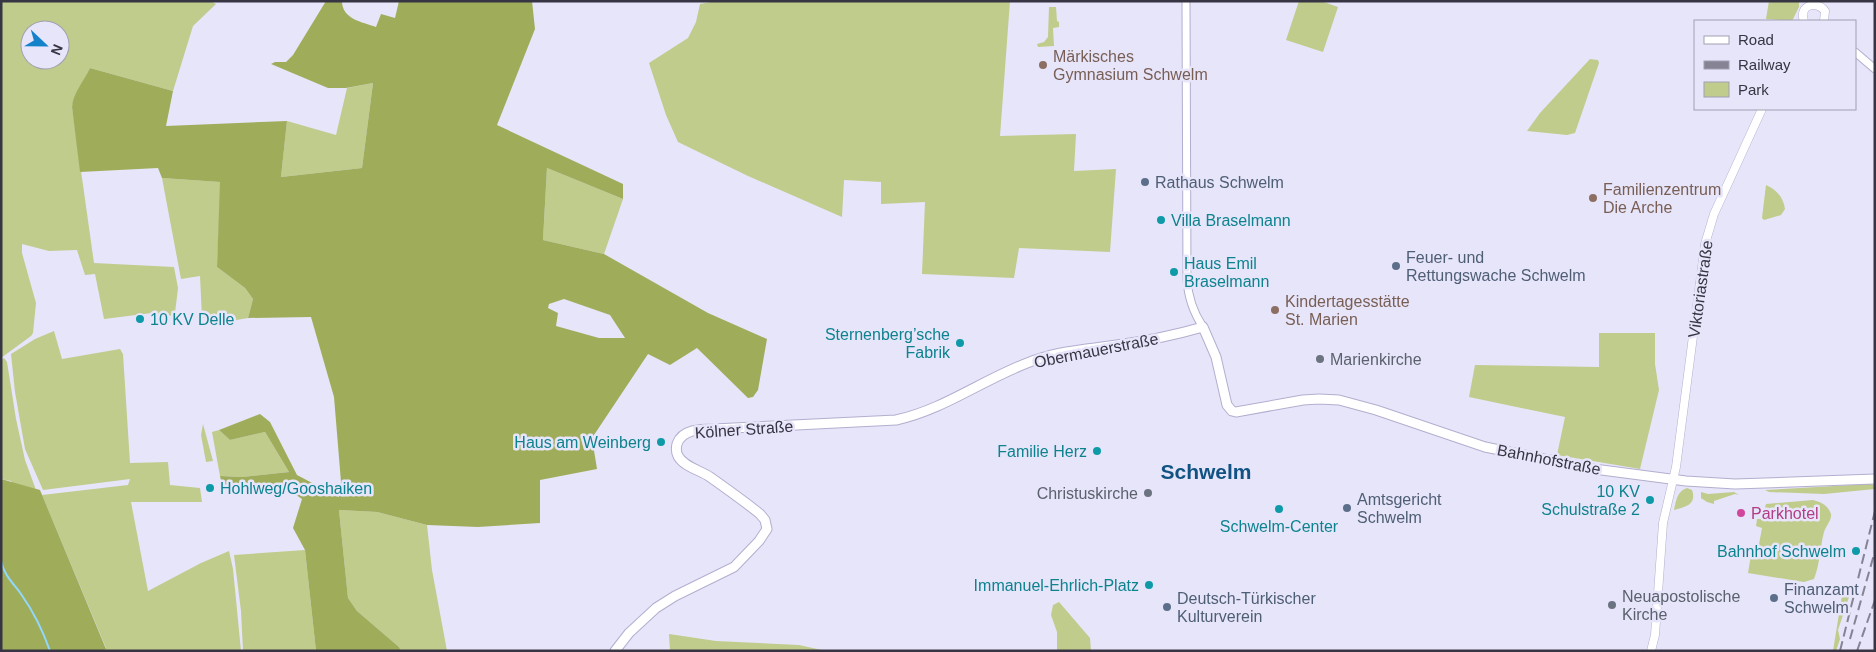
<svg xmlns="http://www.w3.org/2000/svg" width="1876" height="652" font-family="Helvetica,sans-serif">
  <rect width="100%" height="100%" fill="#e7e5fa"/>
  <g fill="#bfcc8c" fill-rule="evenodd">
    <path d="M1,1H211L216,4L193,26L173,91L90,68C84,81 75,93 72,107L94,263L174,267L178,288L175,313L173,316L152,313L104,319L95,274L85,275L77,250L49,251L22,244V253L36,303L33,333L31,336L1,358ZM30,30H60V60H30Z"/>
    <path d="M716,1H1010L1000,136L1076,134L1074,171L1116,169L1110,252L1019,248L1014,278L922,274L925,202L881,204V182L844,180L842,217L748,176L678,142L666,115L649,63L688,38L696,22L700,4Z"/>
    <path d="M1299,1H1321L1338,7L1323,52L1286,40Z"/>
    <path d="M1769,1H1799V7L1792,21L1766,19Z"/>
    <path d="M1049,7H1056L1057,21L1059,22V27L1053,28L1054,46L1038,47L1037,44L1044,42L1048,37Z"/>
    <path d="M1590,59L1598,60L1599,63L1575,133L1567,135L1527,131L1540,113Z"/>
    <path d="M373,83L362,168L281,177L287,121L336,135L347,88Z"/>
    <path d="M547,168L623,199L604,254L543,240Z"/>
    <path d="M162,178L221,182L217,267L245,288L253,299L248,318L219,323L218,317L202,318L200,276L181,279Z"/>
    <path d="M1766,185C1777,190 1783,197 1785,209L1781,215L1764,220L1762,218Z"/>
    <path d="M54,331L62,359L120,349L123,354L130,463L168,462L170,485L200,488L202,502H131L148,591L201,563L229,551L233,569L241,651H101L106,648L42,495L128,485L130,479L43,490L25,449L15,392L11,354L35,339Z"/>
    <path d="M1599,333H1655V364L1659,390L1640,469L1557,455L1565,417L1469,397L1475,365L1599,367Z"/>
    <path d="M4,358L7,362L16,419L25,460L36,490L13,485L11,481L1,479V360Z"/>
    <path d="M203,424L213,461L206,462L201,435Z"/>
    <path d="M219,430L230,440L265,432L289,472L242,477L220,476L212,432Z"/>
    <path d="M1869,484L1875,485V489L1824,494L1769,492L1765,490Z"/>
    <path d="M1687,488L1692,490C1697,504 1686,507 1674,510C1676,501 1677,491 1687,488Z"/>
    <path d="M1701,492L1708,494L1734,492L1739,495L1735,494L1714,501V504L1707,502L1701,498Z"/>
    <path d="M1813,500C1821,502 1828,505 1831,514C1832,520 1826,526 1824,532C1820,547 1820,564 1814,579L1804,582L1748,573L1751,555H1757L1762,528L1756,526L1757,519H1762L1766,504Z"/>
    <path d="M339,510L377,512L427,525L432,570L447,651H401L399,647L357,611L348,598Z"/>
    <path d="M305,550L316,651H243L241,611L234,555Z"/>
    <path d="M1843,589L1851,591L1838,630L1840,639L1836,651H1833Z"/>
    <path d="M1059,602L1090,638L1091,651H1057V632L1051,615L1053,605Z"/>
    <path d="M669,634L716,641L799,645L826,651H670Z"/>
  </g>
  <g fill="#9fad5b" fill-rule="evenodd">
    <path d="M326,1H342C342,19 362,22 376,27L381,14L395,18L399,1H532L535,29L497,125L623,184V199L547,168L543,240L604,254L708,313L767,339L758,390L753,397L748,398L697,348L670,365L648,354L592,438L597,469L540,480V523L478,527L427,525L377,512L339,510L348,598L357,611L399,647L401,651H316L305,550L293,528L302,499L286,488L223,489L220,476L242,477L289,472L265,432L230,440L219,430L260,414L270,422L297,475L339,497L341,482L334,397L311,317L248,318L253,299L245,288L217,267L220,182L162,178L158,168L80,172L72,107C73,93 84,81 90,68L173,91L166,126L287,121L281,177L362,168L373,83L346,88H328L271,64L275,62H286L293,55ZM564,299L610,315L625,338H599L556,326L558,313L548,308L549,304Z"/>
    <path d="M1,479L40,490L106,649L101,651H1Z"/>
  </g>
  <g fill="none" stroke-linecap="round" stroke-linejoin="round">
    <path stroke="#92d7fc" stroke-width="2" d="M1,561C4,575 13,583 21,594C33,611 43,631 50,651"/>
    <g stroke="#b2aecf" stroke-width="9">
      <g id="tertiary">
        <path d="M1186,1L1187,279C1188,297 1193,312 1203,327"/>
        <path d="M1855,52L1875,69"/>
      </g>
    </g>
    <g stroke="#b2aecf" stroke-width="9">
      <g id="secondary">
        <path d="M1804,21C1798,5 1817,0 1825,11L1824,21"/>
        <path d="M1651,651L1655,635L1663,523L1676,467L1705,244L1714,214L1762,109"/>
      </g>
    </g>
    <g stroke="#b2aecf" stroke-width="11">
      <path id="primary" d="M615,651L629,633L656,608L675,596L734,567L759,541L767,529L765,520L760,514C744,501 727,489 710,477C700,470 684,467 678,456C676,452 676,448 677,444C682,429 701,429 714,429L896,420C947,409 989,375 1038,359C1064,350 1091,349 1117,345C1146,341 1175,335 1203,327L1216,357L1227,405L1232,411L1236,412L1303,400L1319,399L1339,400L1376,410L1485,447L1594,469L1686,481L1735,484L1875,479"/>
    </g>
    <use href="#tertiary" stroke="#fff" stroke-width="7"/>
    <use href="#secondary" stroke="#fff" stroke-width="8"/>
    <use href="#primary" stroke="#fff" stroke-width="9"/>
    <g stroke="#858394" stroke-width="2" stroke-dasharray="10 5" stroke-linecap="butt">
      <path d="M1850,639L1875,551"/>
      <path d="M1840,651L1875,511"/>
      <path d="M1857,651L1875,600"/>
    </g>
  </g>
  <g fill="#8d6e63" stroke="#e7e5fa" stroke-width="2">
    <circle cx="1043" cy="65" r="5"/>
    <circle cx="1593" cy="198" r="5"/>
    <circle cx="1275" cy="310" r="5"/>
  </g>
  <g fill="#5c6f8a" stroke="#e7e5fa" stroke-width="2">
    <circle cx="1145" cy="182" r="5"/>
    <circle cx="1396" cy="266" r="5"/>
    <circle cx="1347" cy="508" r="5"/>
    <circle cx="1774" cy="598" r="5"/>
    <circle cx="1167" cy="607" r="5"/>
  </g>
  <g fill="#0f9aa8" stroke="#e7e5fa" stroke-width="2">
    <circle cx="1161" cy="220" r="5"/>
    <circle cx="1174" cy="272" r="5"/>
    <circle cx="140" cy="319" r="5"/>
    <circle cx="960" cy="343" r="5"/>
    <circle cx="661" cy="442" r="5"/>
    <circle cx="1097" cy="451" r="5"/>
    <circle cx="210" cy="488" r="5"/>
    <circle cx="1650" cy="500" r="5"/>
    <circle cx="1279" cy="509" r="5"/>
    <circle cx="1856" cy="551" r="5"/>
    <circle cx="1149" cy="585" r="5"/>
  </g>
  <g fill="#6b7280" stroke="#e7e5fa" stroke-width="2">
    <circle cx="1320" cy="359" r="5"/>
    <circle cx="1148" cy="493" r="5"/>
    <circle cx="1612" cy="605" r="5"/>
  </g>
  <circle fill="#d1479c" stroke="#e7e5fa" stroke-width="2" cx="1741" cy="513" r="5"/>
  <g text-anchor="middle" stroke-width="5" stroke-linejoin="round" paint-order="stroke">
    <g font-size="16" fill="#785e54" stroke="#e7e5fa" text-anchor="start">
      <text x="1053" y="62">Märkisches<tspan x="1053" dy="18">Gymnasium Schwelm</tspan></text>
      <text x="1603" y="195">Familienzentrum<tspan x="1603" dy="18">Die Arche</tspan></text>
      <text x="1285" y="307">Kindertagesstätte<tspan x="1285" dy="18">St. Marien</tspan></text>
    </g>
    <g font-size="16" fill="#4e5e75" stroke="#e7e5fa" text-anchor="start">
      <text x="1155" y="188">Rathaus Schwelm</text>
      <text x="1406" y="263">Feuer- und<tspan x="1406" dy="18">Rettungswache Schwelm</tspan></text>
      <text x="1357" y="505">Amtsgericht<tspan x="1357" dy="18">Schwelm</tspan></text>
      <text x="1784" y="595">Finanzamt<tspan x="1784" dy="18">Schwelm</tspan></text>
      <text x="1177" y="604">Deutsch-Türkischer<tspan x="1177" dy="18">Kulturverein</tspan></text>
    </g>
    <g font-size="16" fill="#0d838f" stroke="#e7e5fa" text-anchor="end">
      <text x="1171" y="226" text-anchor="start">Villa Braselmann</text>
      <text x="1184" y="269" text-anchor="start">Haus Emil<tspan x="1184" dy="18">Braselmann</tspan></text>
      <text x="150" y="325" text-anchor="start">10 KV Delle</text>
      <text x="950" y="340">Sternenberg’sche<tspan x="950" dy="18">Fabrik</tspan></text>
      <text x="651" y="448">Haus am Weinberg</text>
      <text x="1087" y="457">Familie Herz</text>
      <text x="220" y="494" text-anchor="start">Hohlweg/Gooshaiken</text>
      <text x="1640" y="497">10 KV<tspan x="1640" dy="18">Schulstraße 2</tspan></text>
      <text x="1279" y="532" text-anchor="middle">Schwelm-Center</text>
      <text x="1846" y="557">Bahnhof Schwelm</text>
      <text x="1139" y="591">Immanuel-Ehrlich-Platz</text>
    </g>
    <g font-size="16" fill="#373543" stroke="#e7e5fa">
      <text transform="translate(1700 289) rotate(-82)" y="6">Viktoriastraße</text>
      <text transform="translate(1096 350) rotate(-11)" y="6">Obermauerstraße</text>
      <text transform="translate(744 429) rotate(-4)" y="6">Kölner Straße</text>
      <text transform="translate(1549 459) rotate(11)" y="6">Bahnhofstraße</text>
    </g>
    <g font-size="16" fill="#5b616d" stroke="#e7e5fa" text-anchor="start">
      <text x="1330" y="365">Marienkirche</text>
      <text x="1138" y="499" text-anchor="end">Christuskirche</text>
      <text x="1622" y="602">Neuapostolische<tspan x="1622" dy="18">Kirche</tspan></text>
    </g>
    <g font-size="16" fill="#b23c85" stroke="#e7e5fa" text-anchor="start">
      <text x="1751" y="519">Parkhotel</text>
    </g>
    <g font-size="21" font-weight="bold" fill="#105281" stroke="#e7e5fa">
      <text x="1206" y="479">Schwelm</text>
    </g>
  </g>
  <rect width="1876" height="652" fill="none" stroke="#373543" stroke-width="5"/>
  <rect x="1694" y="20" width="162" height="90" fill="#e7e5fa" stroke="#a19fb1"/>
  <rect x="1704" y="36" width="25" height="8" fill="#ffffff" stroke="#a19fb1"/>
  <text x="1738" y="45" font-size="15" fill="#373543">Road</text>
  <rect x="1704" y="61" width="25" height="8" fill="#858394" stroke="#a19fb1"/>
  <text x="1738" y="70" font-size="15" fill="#373543">Railway</text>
  <rect x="1704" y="82" width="25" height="15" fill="#bfcc8c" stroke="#a19fb1"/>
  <text x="1738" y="95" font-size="15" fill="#373543">Park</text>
  <g transform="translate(45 45) rotate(112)"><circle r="24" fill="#e7e5fa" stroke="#a19fb1"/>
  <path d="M0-4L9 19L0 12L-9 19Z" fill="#1481cb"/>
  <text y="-8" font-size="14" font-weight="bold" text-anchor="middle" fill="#373543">N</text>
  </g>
</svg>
